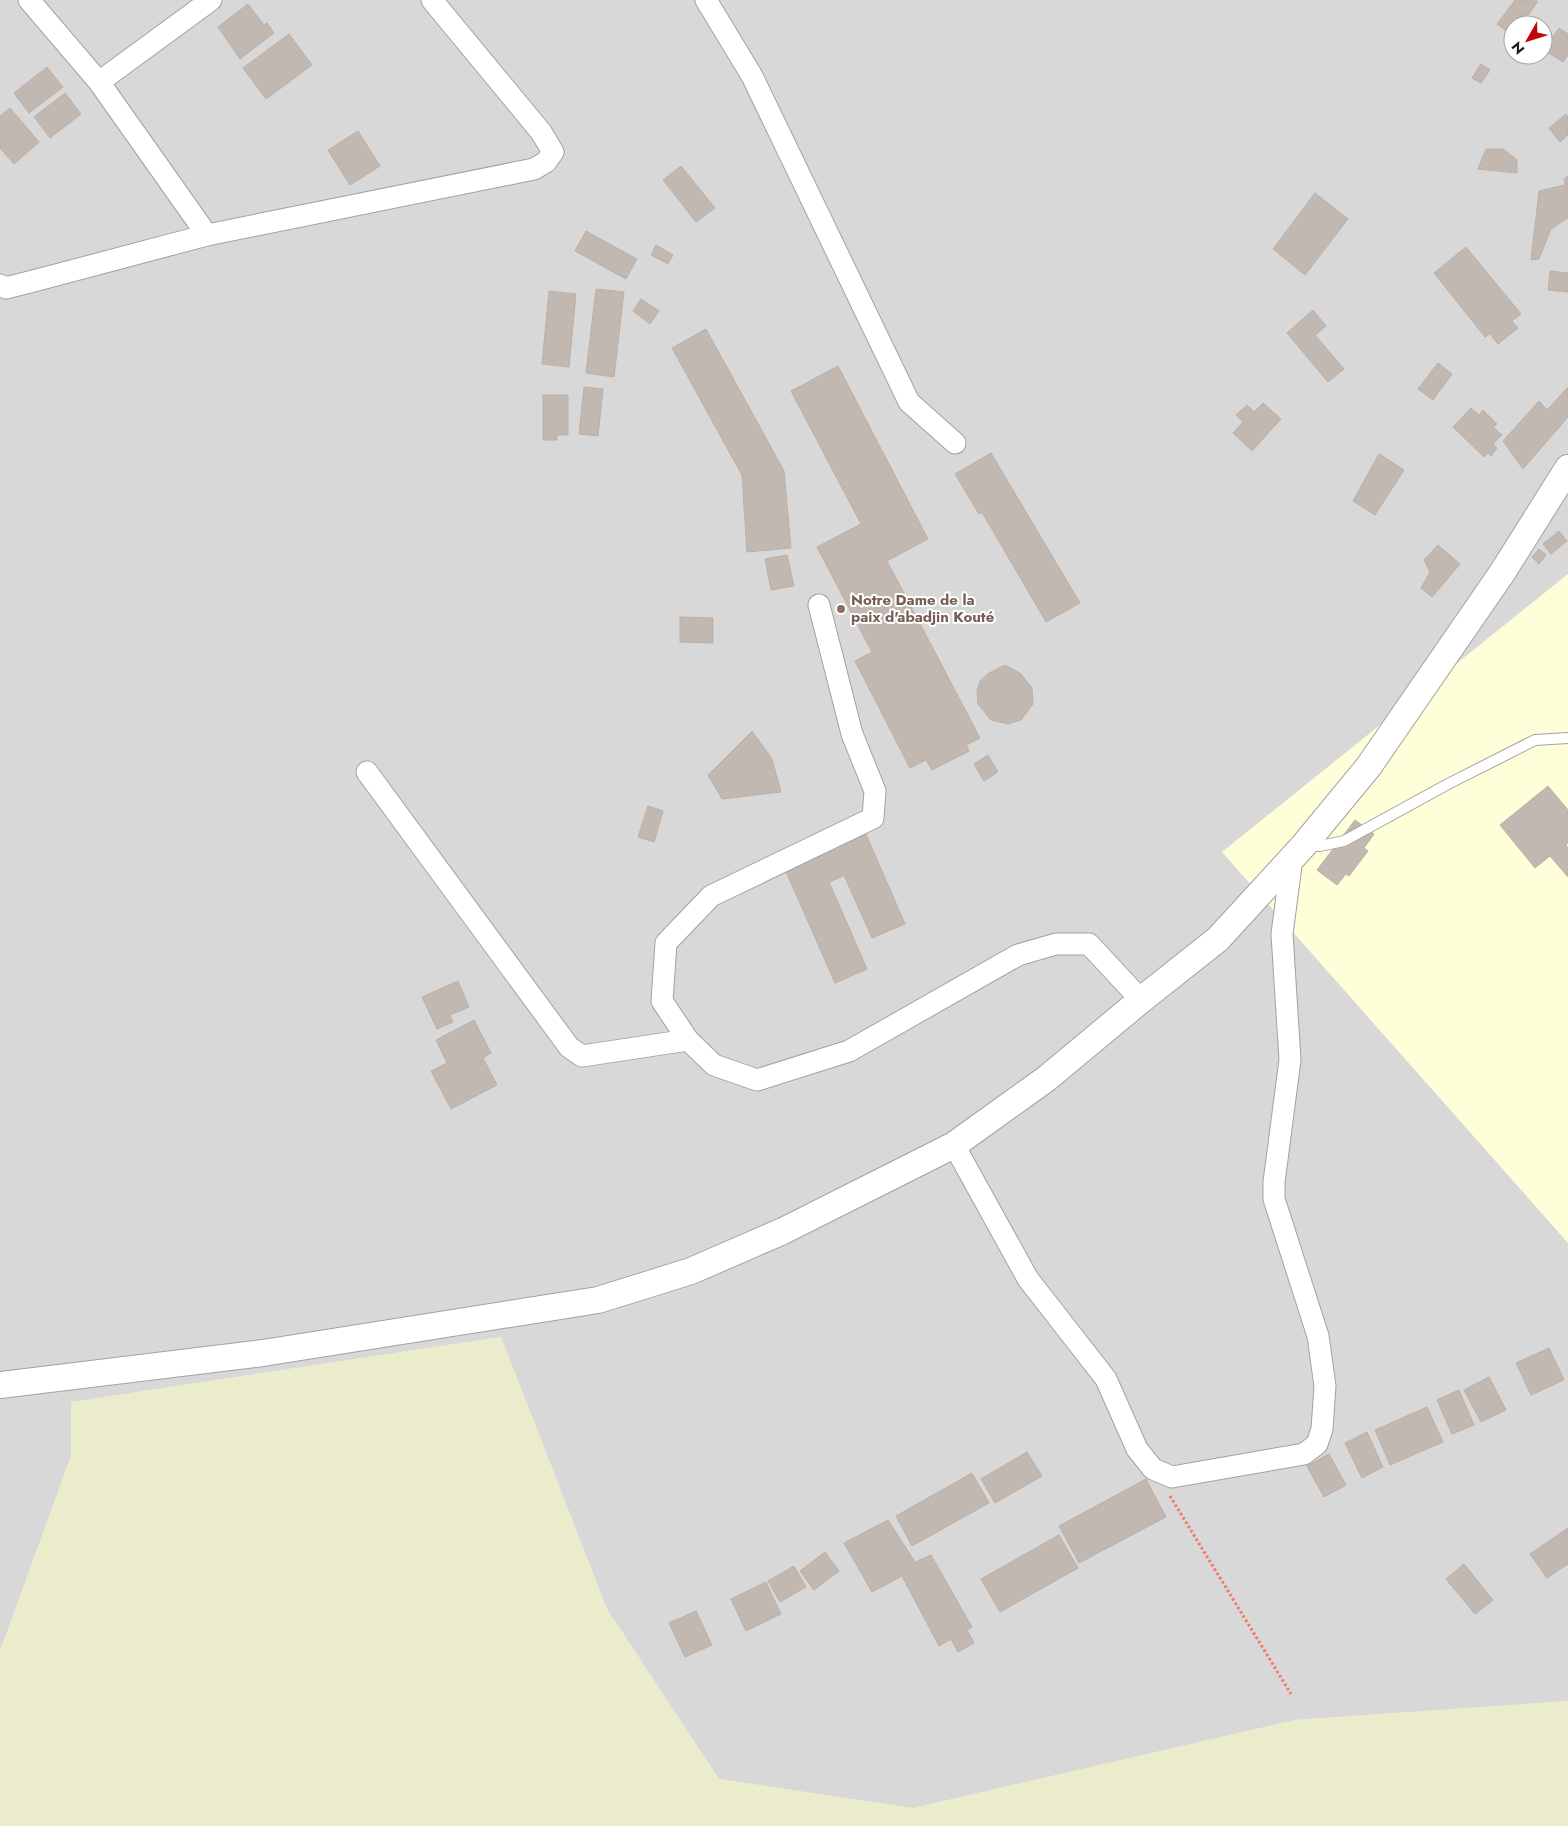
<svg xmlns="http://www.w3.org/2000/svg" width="1568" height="1826" font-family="Jost,sans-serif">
  <rect width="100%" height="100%" fill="#ede9e1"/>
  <path fill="#d9d8d8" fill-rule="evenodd" d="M0,0H1568V1701L1295,1720L913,1808L719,1779L607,1609L501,1337L71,1402V1456L0,1651ZM1513,25H1543V55H1513Z"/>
  <path fill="#fefed9" d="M1568,574V1243L1222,852Z"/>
  <path fill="#eaeccc" d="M501,1337L607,1609L719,1779L913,1808L1295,1720L1568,1701V1826H0V1651L71,1456V1402Z"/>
  <g fill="#c1b8b1" stroke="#beafa4">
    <path d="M1515,0L1538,1L1521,25H1513V36L1497,24Z"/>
    <path d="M248,4L264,25L267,23L274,33L240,59L218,27Z"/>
    <path d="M1559,28L1568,34V55L1563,62L1544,50Z"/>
    <path d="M289,34L312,65L266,99L243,68Z"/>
    <path d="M1481,64L1490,70L1481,83L1472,78Z"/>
    <path d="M47,67L63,87L29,113L14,93Z"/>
    <path d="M65,93L81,114L50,138L34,117Z"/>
    <path d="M10,108L39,142L14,164L0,148V116Z"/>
    <path d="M1566,114L1568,117V135L1560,142L1549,128Z"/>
    <path d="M358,131L380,166L350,185L328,150Z"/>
    <path d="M1486,149H1503L1517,160V173L1478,169Z"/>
    <path d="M681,166L715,208L696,222L663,180Z"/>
    <path d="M1568,176V218L1551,229L1539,259L1531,260L1539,191L1565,185L1564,179Z"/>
    <path d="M1315,193L1348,219L1305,275L1273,249Z"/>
    <path d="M586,231L637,259L626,279L575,251Z"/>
    <path d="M656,245L673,255L668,264L651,255Z"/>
    <path d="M1466,247L1521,314L1512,321L1518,328L1498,344L1490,334L1485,337L1434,273Z"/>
    <path d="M1550,271L1568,273V292L1548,290Z"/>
    <path d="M596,289L624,292L614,377L586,373Z"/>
    <path d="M549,291L576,294L569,367L542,364Z"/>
    <path d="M641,299L659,311L650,324L633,311Z"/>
    <path d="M1313,310L1326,326L1315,335L1344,369L1328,382L1287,333Z"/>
    <path d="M706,329L784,471L791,548L747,552L742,475L672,348Z"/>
    <path d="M1438,363L1452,374L1433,400L1418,389Z"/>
    <path d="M838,366L928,539L887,561L980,738L966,745L969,751L932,770L926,760L910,768L855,661L872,652L817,547L861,524L791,391Z"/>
    <path d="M584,387L603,389L598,436L579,434Z"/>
    <path d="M1568,387V417L1523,469L1503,441L1539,401L1547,410Z"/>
    <path d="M543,395H568V435H557V440H543Z"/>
    <path d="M1263,403L1281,419L1252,451L1233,433L1243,422L1236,415L1247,405L1254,412Z"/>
    <path d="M1471,408L1479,415L1483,410L1497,424L1493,427L1502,435L1493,444L1497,448L1491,456L1488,453L1484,457L1453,427Z"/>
    <path d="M991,453L1080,603L1046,622L982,512L979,514L955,474Z"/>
    <path d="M1379,454L1404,470L1375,515L1353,501Z"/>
    <path d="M1559,531L1567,541L1551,554L1543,544Z"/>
    <path d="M1438,545L1460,564L1432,597L1421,588L1430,572L1424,560Z"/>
    <path d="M1539,549L1546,555L1539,564L1532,557Z"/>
    <path d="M787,555L794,586L771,590L765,559Z"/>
    <path d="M680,617L713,618V643L680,642Z"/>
    <path d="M1005,665L1020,673L1032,688L1033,704L1021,720L1008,724L991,720L978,704L977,691L980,681L989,673Z"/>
    <path d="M752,731L772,759L781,792L722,799L708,775Z"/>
    <path d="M988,755L998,772L984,781L974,764Z"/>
    <path d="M1548,786L1568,810V843L1566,845L1568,848V877L1550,856L1535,868L1500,825Z"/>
    <path d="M648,806L663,811L654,842L638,837Z"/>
    <path d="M1355,820L1374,834L1364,848L1368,851L1349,876L1346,874L1337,885L1317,870Z"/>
    <path d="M865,832L905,924L872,938L831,846Z"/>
    <path d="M830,847L843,876L829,882L867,969L835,983L784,867Z"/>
    <path d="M458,981L469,1007L450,1015L453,1022L437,1029L422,997Z"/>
    <path d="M474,1020L491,1053L483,1058L497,1085L451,1109L431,1071L447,1063L436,1040Z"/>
    <path d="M1549,1348L1564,1380L1531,1395L1516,1363Z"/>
    <path d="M1489,1377L1506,1410L1481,1422L1464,1390Z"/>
    <path d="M1459,1390L1474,1425L1452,1434L1437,1400Z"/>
    <path d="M1427,1407L1443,1442L1390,1465L1375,1430Z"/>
    <path d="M1367,1432L1383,1467L1362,1478L1345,1443Z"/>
    <path d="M1027,1452L1042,1476L995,1503L981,1479Z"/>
    <path d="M1329,1454L1346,1485L1324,1497L1307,1466Z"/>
    <path d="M972,1473L989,1503L912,1546L896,1516Z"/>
    <path d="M1146,1479L1166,1517L1079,1563L1059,1526Z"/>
    <path d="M888,1520L915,1562L931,1555L972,1627L967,1630L974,1643L958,1652L951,1639L939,1646L902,1576L872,1592L844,1543Z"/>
    <path d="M1568,1528V1564L1547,1578L1530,1554Z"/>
    <path d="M1059,1535L1078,1568L1000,1612L981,1579Z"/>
    <path d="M825,1552L839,1571L814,1590L800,1571Z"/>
    <path d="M1464,1564L1493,1600L1475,1614L1446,1579Z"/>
    <path d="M794,1566L806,1587L780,1602L768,1581Z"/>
    <path d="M766,1582L781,1614L746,1631L731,1599Z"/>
    <path d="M696,1611L712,1645L685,1657L669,1623Z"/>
  </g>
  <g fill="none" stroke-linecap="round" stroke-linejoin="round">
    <g stroke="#a2a2a2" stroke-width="12">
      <path id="service" d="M1307,845L1320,846L1344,841L1448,784L1535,740L1568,738"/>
    </g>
    <g stroke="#a2a2a2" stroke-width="23">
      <g id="minor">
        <path d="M29,0L99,82L207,235"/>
        <path d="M706,0L752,76L909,402L955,443"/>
        <path d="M99,82L211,0"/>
        <path d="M0,285L6,288L41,279L207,235L534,169L546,162L553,152L541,132L432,0"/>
        <path d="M819,605L852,734L875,791L873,818L711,896L666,943L662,1001L688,1040L714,1065L757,1080L849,1051L1018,955L1056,944H1089L1141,1000"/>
        <path d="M367,772L569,1047L582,1056L688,1040"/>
        <path d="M954,1145L1028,1279L1106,1379L1137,1449L1153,1469L1172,1477L1304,1454L1317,1444L1322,1429L1325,1386L1318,1336L1274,1199V1182L1290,1060L1282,934L1292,858"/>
      </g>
    </g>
    <g stroke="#a2a2a2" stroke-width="28">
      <path id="tertiary" d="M0,1385L263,1353L598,1300L691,1271L783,1231L954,1145L1046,1079L1141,1000L1218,939L1304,845L1369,766L1502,573L1568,468"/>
    </g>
    <path stroke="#f67568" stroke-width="3" stroke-dasharray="2.5 2.5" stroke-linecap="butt" d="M1170,1496L1291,1694"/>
    <use href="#service" stroke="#fff" stroke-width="10"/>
    <use href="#minor" stroke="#fff" stroke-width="21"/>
    <use href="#tertiary" stroke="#fff" stroke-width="26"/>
  </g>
  <circle fill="#8d6e63" stroke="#fff" stroke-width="2" cx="841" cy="609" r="5"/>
  <g text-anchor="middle" stroke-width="4" stroke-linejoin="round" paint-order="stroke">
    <g font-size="15" font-weight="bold" fill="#785e54" stroke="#fff" text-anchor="start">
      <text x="851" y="605">Notre Dame de la<tspan x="851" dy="17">paix d'abadjin Kouté</tspan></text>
    </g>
  </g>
  <g transform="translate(1528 40) rotate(231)"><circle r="24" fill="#ffffff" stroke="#a4a4a4"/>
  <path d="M0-4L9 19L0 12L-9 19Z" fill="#c30406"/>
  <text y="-8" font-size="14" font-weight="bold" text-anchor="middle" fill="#1b1b1b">N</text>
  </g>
</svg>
